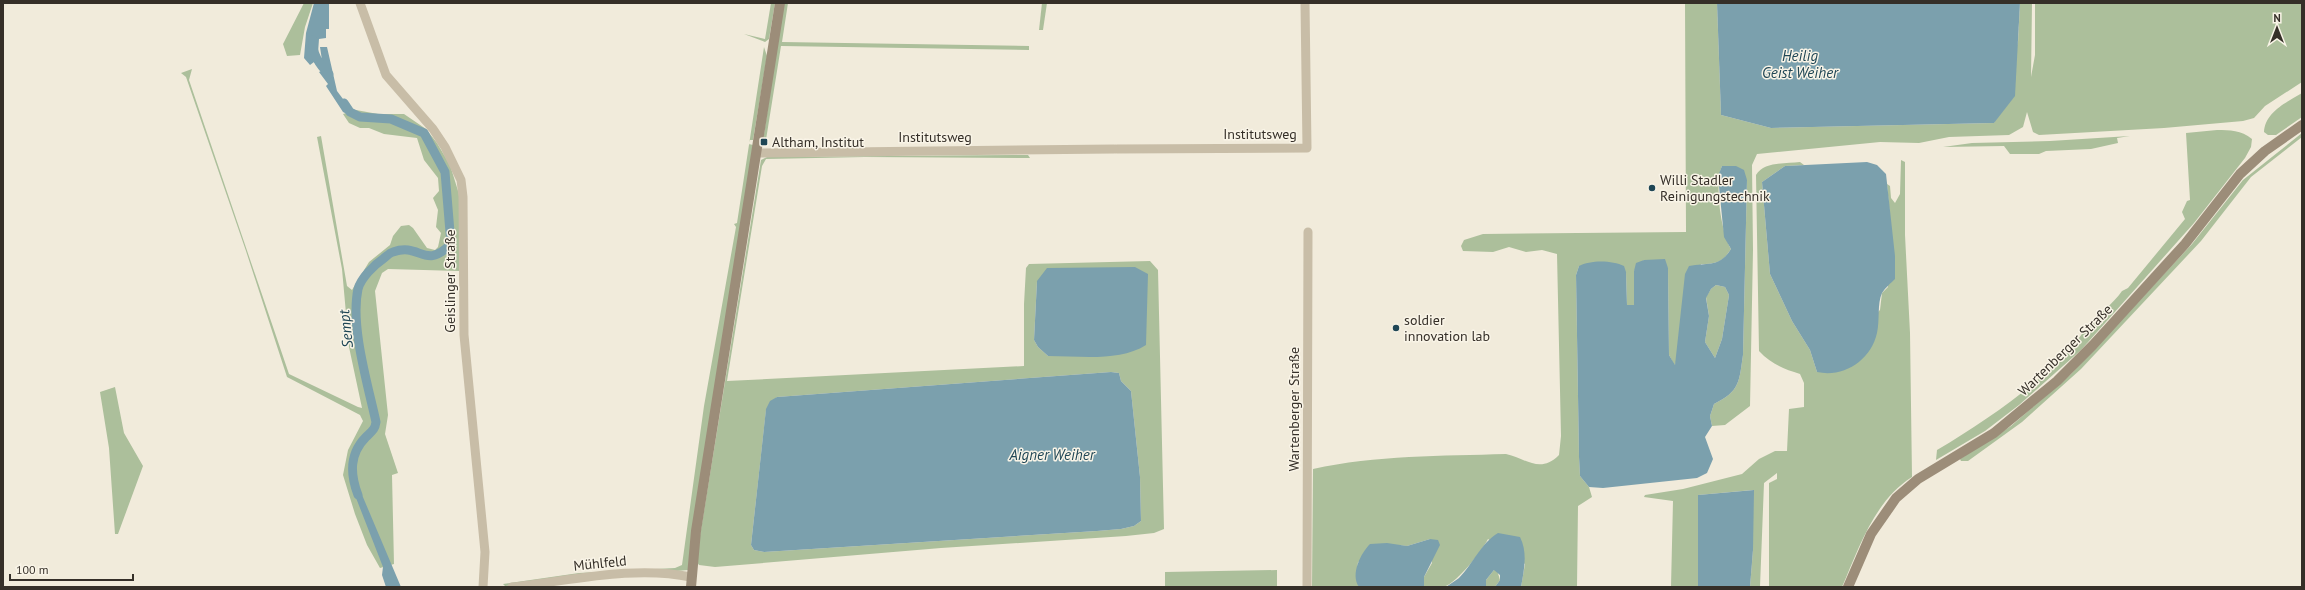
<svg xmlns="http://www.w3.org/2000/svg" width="2305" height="590" font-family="'PT Sans',sans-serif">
  <rect width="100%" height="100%" fill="#f1ebdb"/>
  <g fill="#acbf9b" fill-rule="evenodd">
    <path d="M304,3H313L305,27L300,55L287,56L283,44Z"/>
    <path d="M771,3H775L769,39L765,42L744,34L765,39Z"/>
    <path d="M783,3H788L782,42L1029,46V50L781,46L765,146L763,141Z"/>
    <path d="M1042,3H1047L1043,30H1039Z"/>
    <path d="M1685,3H1717L1721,115L1771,128L1994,123L2018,42L2020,3H2032L2031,77L2035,55V3H2302V82L2265,106L2254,118L2243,121L2164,128L2039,135L2033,132L2027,112L2023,127L2009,135L1949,137L1919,143L1880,142L1757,154L1752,165L1753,250L1750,406L1725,425L1712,426L1710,416L1714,404C1740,391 1739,382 1743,355L1747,180L1722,166C1714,184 1721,232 1731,249C1723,262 1716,264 1701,264L1675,366L1669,355L1668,268L1654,261L1644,260L1634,271V305H1627L1626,272L1579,266L1576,275L1579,457L1580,476L1589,487L1592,497L1578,506L1577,587H1521L1525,564L1488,539C1482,551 1458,581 1446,586C1440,589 1430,587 1424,587V577L1432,563L1430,539L1407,546L1397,545L1358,562L1356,576L1359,587H1312L1313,469C1376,455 1442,456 1506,454C1527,459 1540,474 1559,455L1561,436L1557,254L1542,250L1526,252L1509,247L1493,252L1463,251L1461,246L1464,240L1483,234L1686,232Z"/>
    <path d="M764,47L767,56L753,140H750L749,144L753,145L688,570L505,586L503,584L579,573L675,568L682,565L704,406L736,227L734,224L737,223Z"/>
    <path d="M192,69L189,80L289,374L358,407L362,408L349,347L342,269L317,137L321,136L347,286L352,290L369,262L390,245L393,236L401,226L409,225L413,228L427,248L435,250L438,247L441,233L436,227L438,210L433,198L439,191L438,178L424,160L417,138L384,134L369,128H360L349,123L343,114L356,110L378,114H404L426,129L437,143L450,165L459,194V271L388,269L382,273L375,291L388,415L385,434L398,473L392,475L394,564L380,568L367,545L355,514L343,475L348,450L363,421L360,415L287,377L246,251L186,77L181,73Z"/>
    <path d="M2302,93V117L2276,135H2268L2264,132C2265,112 2287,102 2302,93Z"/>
    <path d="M2217,130C2230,130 2241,130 2252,139L2251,147L2245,158L2194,223L2081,350L2019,405L1985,431L1936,460L1937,450C1981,424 2023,395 2060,360C2071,350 2079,337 2089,325C2100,313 2113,304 2122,291L2128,288L2185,219L2182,212L2187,201L2190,200L2186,133Z"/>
    <path d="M2302,133V137L2251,177L2201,241L2081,369L2022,422L1968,461H1961L1960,459L2011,426L2071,374L2192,244L2243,180Z"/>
    <path d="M2130,136L2117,138L2118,143L2091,149L2046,151L2039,154H2010L2004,146L1943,147L1972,143L2050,141Z"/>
    <path d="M1013,155H1028L1030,158L865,157L766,159L762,166L727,381L1024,366V304L1026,268L1029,264L1150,261L1158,270L1164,529L1154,533L1126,536L941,548L715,567L699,565L697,562L700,536L761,160L767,157ZM1037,281L1117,355L1048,356L1038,347L1034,340ZM1111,372L1119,373L1121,381L1131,391L1140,477L1141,521L1134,526L1121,529L1097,531L764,552L754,550L751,545L766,410L777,397Z"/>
    <path d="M1901,160L1905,162V235L1910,333L1912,477C1874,501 1859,548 1842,587H1769V483L1777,479V473L1764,483L1760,587H1750L1753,550V490L1698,495V587H1671L1673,501L1644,497L1645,495L1683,489L1742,474L1759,459L1775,451H1787L1789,409L1804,407V383L1800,374C1784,369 1771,364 1759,351L1756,175C1764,161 1786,164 1800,162L1804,165L1785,166L1762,182L1770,274L1792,321L1810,350L1817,372L1880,310L1882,293L1888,287L1890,217L1887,184L1890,186L1891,198L1895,203L1900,194Z"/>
    <path d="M1716,285L1725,287L1729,295L1722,339L1715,358L1705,342L1709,316L1706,297L1711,289Z"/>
    <path d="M115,387L124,433L143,466L118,534H115L109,448L100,392Z"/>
    <path d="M1277,570V587H1165V572Z"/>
    <path d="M1494,570H1497L1500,580L1495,587H1486V580Z"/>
  </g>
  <g fill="#7ba0ad" fill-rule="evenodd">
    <path d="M314,3H329V29H326V38L319,39L318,53L316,50L314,51V59L323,67L320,47H327L337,91L352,111L347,114L343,112L326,86L328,84L319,72L321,71L314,62L310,65L304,58L306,33Z"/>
    <path d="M1717,3H2020L2015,96L1994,123L1771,128L1721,115Z"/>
    <path d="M1867,162L1877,165L1886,174L1895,256V279C1891,283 1885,288 1882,293C1877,304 1880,320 1877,333C1871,360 1844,378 1817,372L1810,350L1792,321L1770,274L1762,182L1785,166Z"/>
    <path d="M1722,166H1736L1744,170L1747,180L1743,355C1739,382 1740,391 1714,404L1710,416L1712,426L1705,437L1713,459L1707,473L1697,478L1603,488L1589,487L1580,476L1579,457L1576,275L1579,266C1590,260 1612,260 1624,266L1626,272L1627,305H1634V271L1636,263L1644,260L1665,259L1668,268L1669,355L1675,365L1685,274L1689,266C1709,262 1719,268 1731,249L1724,237L1718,176ZM1716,285L1725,287L1729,295L1722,339L1715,358L1705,342L1709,316L1706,298L1711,289Z"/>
    <path d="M1135,267L1148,274L1146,345C1119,362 1080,356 1048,356L1038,347L1034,340L1037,281L1047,268Z"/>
    <path d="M1111,372L1119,373L1121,381L1131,391L1140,477L1141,521L1134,526L1121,529L1097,531L764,552L754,550L751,545L766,409L770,401L777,397Z"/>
    <path d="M357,483L401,587H386L382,575L383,567L351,485Z"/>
    <path d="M1754,490L1753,550L1750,587H1698V495Z"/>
    <path d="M1498,533L1520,537C1528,553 1524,570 1521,587H1495L1500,580V575L1494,570L1486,580V587H1446C1450,584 1455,581 1459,578C1473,564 1481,543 1498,533Z"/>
    <path d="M1430,539L1438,540L1440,545L1424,577V587H1359C1350,574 1361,553 1370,544L1387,543L1407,546Z"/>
  </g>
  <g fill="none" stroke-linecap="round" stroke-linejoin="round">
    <g stroke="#7ba0ad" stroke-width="9">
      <path d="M313,40C311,52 320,66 329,74"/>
      <path d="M344,103L350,112L360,117L391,119L424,133L445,172L451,244C424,271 421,242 393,252C389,253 386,257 383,259C374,265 361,278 358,289C350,326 368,385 376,422C375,430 371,432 366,437C349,454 350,474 358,495"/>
    </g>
    <g stroke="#c8bda7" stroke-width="9">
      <path d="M360,3L386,75L433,129L445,147L461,180L463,197L464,335L485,552L483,587"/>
      <path d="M1117,149L1307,148L1305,3"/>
      <path d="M756,153L1114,149"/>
      <path d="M512,587C570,581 633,565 691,577"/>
      <path d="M1307,587L1308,232"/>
    </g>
    <g stroke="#9c8d79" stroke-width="10">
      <path d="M691,587L696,531L780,3"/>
      <path d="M1848,587L1871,534L1896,498L1918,479L1994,433L2057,381L2093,345L2185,244L2240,174L2265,151L2302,125"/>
    </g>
  </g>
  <g fill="#1f4655" stroke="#f9f4e7" stroke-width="1.5">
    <rect x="760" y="138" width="8" height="8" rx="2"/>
    <circle cx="1652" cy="188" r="4"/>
    <circle cx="1396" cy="328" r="4"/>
  </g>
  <g text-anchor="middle" stroke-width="3" stroke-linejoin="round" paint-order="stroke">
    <g font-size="14" fill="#352f28" stroke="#f9f4e7">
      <text x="1260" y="139">Institutsweg</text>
      <text x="935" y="142">Institutsweg</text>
      <text transform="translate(450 281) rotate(-90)" y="5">Geislinger Straße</text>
      <text transform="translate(2065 350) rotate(-44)" y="5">Wartenberger Straße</text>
      <text transform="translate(1294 409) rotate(-90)" y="5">Wartenberger Straße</text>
      <text transform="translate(600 563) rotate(-6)" y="5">Mühlfeld</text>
    </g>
    <g font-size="14" fill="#352f28" stroke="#f9f4e7" text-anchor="start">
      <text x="772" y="147">Altham, Institut</text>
      <text x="1660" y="185">Willi Stadler<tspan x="1660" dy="16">Reinigungstechnik</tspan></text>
      <text x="1404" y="325">soldier<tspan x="1404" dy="16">innovation lab</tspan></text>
    </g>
    <g font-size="15" font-style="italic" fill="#1f4655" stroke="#f9f4e7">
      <text x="1800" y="61">Heilig<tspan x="1800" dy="17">Geist Weiher</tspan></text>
      <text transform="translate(346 329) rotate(-96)" y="5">Sempt</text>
      <text x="1052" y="460">Aigner Weiher</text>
    </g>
  </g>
  <rect width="2305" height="590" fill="none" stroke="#352f28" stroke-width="8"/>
  <g transform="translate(2277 28)" stroke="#f9f4e7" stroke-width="3" paint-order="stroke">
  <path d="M0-3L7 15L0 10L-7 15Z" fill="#352f28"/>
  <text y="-6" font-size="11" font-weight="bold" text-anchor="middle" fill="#352f28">N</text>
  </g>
  <path d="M10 574v6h123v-6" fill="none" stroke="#352f28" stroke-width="2"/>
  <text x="16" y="574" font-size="12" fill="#352f28" stroke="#f9f4e7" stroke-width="3" paint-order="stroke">100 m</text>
</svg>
